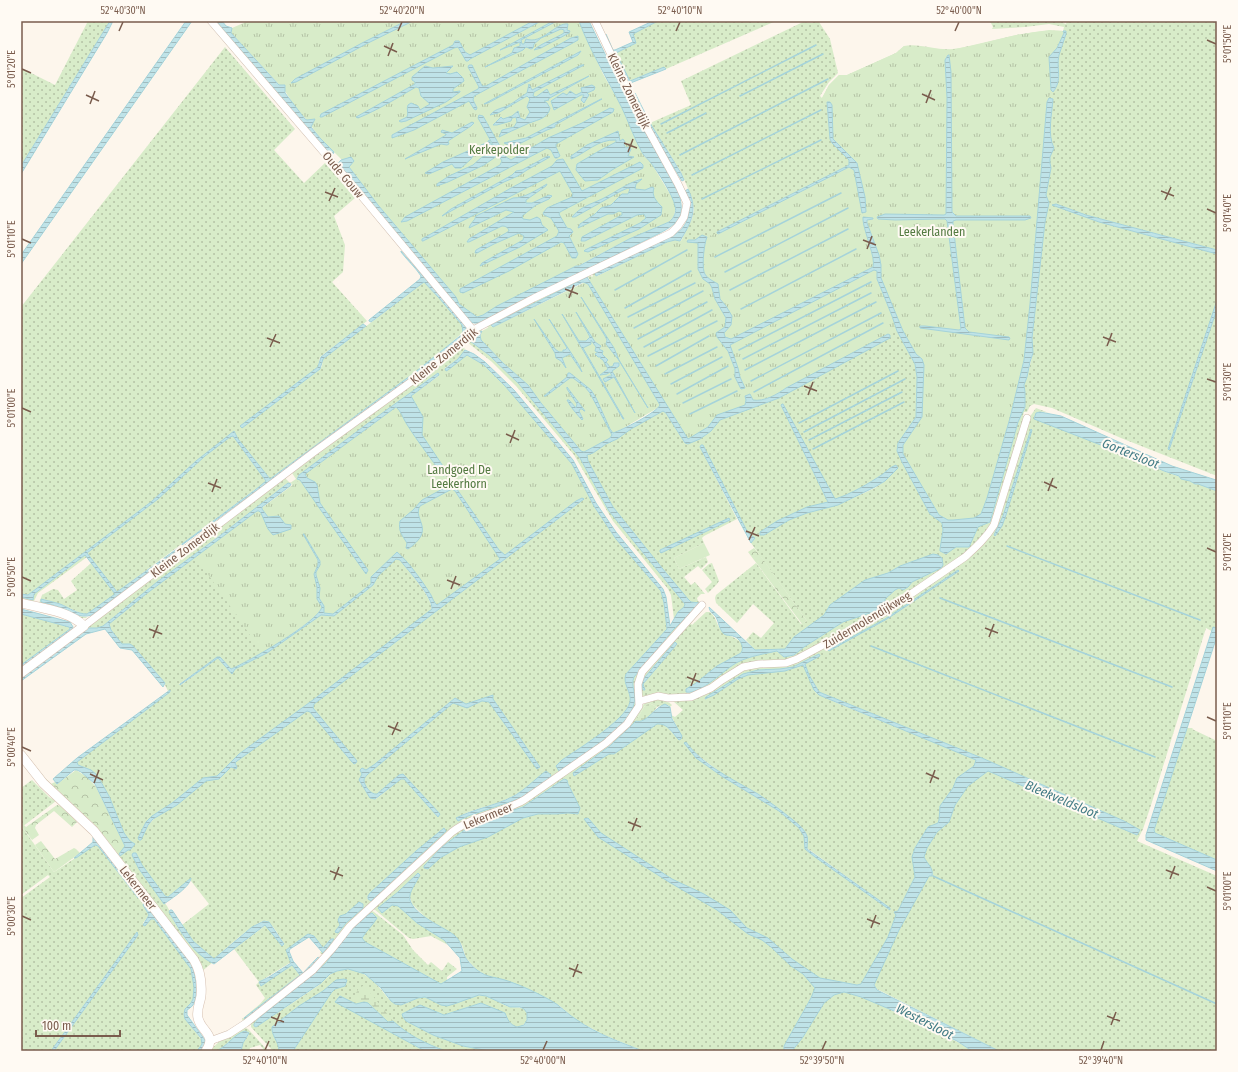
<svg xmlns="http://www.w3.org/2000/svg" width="1238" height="1072" font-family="'Fira Sans Condensed',sans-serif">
  <defs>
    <pattern id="grass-dots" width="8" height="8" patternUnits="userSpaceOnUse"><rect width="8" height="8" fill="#d8ecc9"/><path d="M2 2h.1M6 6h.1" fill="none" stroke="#b4c2a5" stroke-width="1.8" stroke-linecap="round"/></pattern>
    <pattern id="forest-crowns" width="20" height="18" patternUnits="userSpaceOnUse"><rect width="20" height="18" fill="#d8ecc9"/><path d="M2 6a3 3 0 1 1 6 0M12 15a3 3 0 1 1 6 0" fill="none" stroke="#b4c2a5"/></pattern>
    <pattern id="wetland-marsh" width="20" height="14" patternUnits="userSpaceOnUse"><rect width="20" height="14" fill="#d8ecc9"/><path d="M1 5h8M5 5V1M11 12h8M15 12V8" fill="none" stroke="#b4c2a5"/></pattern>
    <pattern id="park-tufts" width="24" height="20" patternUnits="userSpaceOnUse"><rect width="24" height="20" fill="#d8ecc9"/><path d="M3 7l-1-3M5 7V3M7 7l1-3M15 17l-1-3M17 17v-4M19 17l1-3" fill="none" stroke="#b4c2a5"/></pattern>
    <pattern id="water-rules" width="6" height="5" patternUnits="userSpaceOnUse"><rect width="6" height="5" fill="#bfe3e8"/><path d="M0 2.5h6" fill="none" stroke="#a0bbbe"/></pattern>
  </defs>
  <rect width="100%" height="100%" fill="#fdf6ec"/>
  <g fill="url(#grass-dots)" fill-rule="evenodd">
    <path d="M88,21H110L21,166V68L55,85Z"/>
    <path d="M658,21H776L666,69L664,68L629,81L616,53L636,43L633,34Z"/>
    <path d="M815,21L819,22L830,39L838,73L829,82L820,96L822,98L829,85L839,75H847L896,53L904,46C920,43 937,51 953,49C990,44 1025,28 1063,31L1064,27L1049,24L1025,27L992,29L993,27L990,21H1063V23L1066,24L1067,21H1217V250L1086,215L1056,204L1053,205L1099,222L1217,254V300L1168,449L1169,450L1217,309V476L1121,438L1052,408L1034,404L1030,406L1027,412H1024L1023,416L1026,417L998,508L992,524L978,543L964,555L880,613L796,658L787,661L755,663L739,667L708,687L694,694L670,696L655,693L644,697C635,690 640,678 645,670L689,621L692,625L706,612H710C717,618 716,624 721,630C726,637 750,639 741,653L717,666L696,683L686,689V692L688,693C708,689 720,670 738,662C750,656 764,654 777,651L784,657L794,655L804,647L843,622L873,612L885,605V599L895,590L899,588L903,590L908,587L912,582L941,568L943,565L942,558L938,555L933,554L900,566L888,573L865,580L830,605L824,615L794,637L785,649L755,650L746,640L753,632L761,638L774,623L753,604L737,623L716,603L715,598L716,595L756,563L801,624L807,621L751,543L755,538L748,533L703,446L701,445L700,447L737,519L704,536L702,538L704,543L674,558L679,569L706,557L708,562L701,569L698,566L684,577L691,585L695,582L705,594H701L697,598L698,601L702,604L647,664L638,678L637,686L638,700L635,710L627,722L617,732L595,749L546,783L516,802L463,822L453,828L402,877L349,924L325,956L320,953L321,951L323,953L325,951L333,939H331L323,948L314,936L310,934L286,950L291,962L259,982V984L261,986L292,965L300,975L245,1019L301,977L319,959L318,956L321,960L303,978L246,1022L243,1021L242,1019L260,1004L265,998L256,985L259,982L234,949L266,925L283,946L284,943C281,939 272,923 267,921C257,918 222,953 214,959L193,941L182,925L209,904L191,881V879L168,897L165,896L142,865L136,853H133L132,855C142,873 154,890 167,906C170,911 172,918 175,923C185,940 196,953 212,963L201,972L196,958L102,837L74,808L46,783L21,752V748L46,779L94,824L120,856L128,850H130L135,844L130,841L124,833L109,796L97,775L91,770L78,765L77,762L171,691H168L165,685V683L133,646L121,644L110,628L109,624L146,594L257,511H259L261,513L268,529L273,535L291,529C295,514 302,498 291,483L286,484C226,533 162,576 103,626L97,628H88L35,667L36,664L285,478L290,483L296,479L292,473L429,372L463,344L465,350L458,359L445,368L446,371L449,370L466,355L484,365L506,386L572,464L594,506L616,539L661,591L664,603L667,629L626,674C622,684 632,692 630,702C626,720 578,749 562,760L556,766L559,770C580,756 625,730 633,707C638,694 630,687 634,677L673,630L700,603L691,602L688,599L662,568L613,507L588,461L587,455L593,453L606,444L617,439L631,429L663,411L666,413L685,443L688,444L700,439L711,431L720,420L779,398L890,337V335L888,334L786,388C778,394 764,402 753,400L750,394H746L745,396L746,400L745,405L717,415L708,427L689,439L686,438L588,277L492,324L491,326L488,328L487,325L489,323L585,275H590L592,277L593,276L592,274L595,273L596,276H598L667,242L675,240L681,241L692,219L694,210L692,198L681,172L650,123L691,105L681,81L803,22L812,23ZM1063,31H1066V34C1064,41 1061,48 1059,55C1056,70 1063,79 1053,92L1051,90L1049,57L1057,48L1064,33ZM948,55L951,59V72L952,212L956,216H1029L1030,218L1025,220H956L953,221V224L965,328L969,332L1009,337L1010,338L1009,340L920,328V326H925L959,330L961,329L947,221L945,219H940L895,220L878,219L877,217L885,214L944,215L946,214L947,98L945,60ZM1049,98L1053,99C1052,114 1047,134 1054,148L1050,157V163L1051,168L1046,195L1049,203L1045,222L1032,338L1033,353L1027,377L1024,385L1025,392V407L1018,422L990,521L978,526L969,547H956L946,554L940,551V549L943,530L942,523L930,514L902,462L897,451L898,443L916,417L917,377L915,364L897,331L892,316L882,291L877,279V271L874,270L730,345C735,359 739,374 745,388L741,389L735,377V369L728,351L717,337L716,333L725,327L726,318L715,299L712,288L710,284L703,279L698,269V243L687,242L688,240H695L702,235L707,237C704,246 701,268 707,276C710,280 714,282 718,284L720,299L726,306L731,316V325L724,333L725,337L731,340L873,267L874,260L863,225L861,205L854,170L849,167L718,234L717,233V232L849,165V160L832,143L830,139L827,103V102H830L832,105L833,139L857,163L865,197L867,217L873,218L871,220H867V223L879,255L881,265V278L903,331L916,354L922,359L924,365L922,417L903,445V454L939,515L948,520H953L974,518L981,514L987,498L1010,418L1024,360L1030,304L1047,102ZM438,373L439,376L411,396L423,417L421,434L447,472L446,475L443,476L407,423L399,409L396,407L305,474L307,478L315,482L317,485L320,503L368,571L367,573L368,575L363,582L345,598L318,568L316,573L320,588L319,598L324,605V613L333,614L371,584V577L397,552C408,560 423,582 431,595C433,599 434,603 437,605L500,559L455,491L452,489L420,506C412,521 437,528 408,549L406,548L407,543C402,535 398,531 400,521L413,510L422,500L448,486V481L450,479L499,550L505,555L576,501L582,498L583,500L314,704L313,708L357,761L356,763L354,764L352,762L310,712L307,711L237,761L235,763L237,767L236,769L231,767L219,779L206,781L177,805L155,818L149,824L140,840L138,838L146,822L152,816L172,803L203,778L217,776L239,754L317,697L431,611C435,599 407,570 400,560L396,559L378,576L373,585L334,616L321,615L267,653L235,669L232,674L218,658L181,685L179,684L217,657H220L231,669C248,662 317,622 322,607L317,599V587L314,574L318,565V560L303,534L309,500L306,489L300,479H297L299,475L367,424ZM485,373L509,398L554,455L517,453L489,422L473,384L477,377ZM782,404H783L833,498L835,500C852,493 868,484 883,474C887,471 890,467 896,465L898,468L885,481L875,488L838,505L807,513L789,520L764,535H760V532C783,517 802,508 828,502L781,405ZM396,420H398L434,473L416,471L404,474L368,493L342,495L328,503C323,482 326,464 345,452C349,449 355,449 360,447C366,443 369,436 374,432C378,429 382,428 386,427C389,425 392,422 396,420ZM444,424C462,429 468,433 478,449C477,460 463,465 455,470L453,469L430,435L431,430ZM560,462L570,474L577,490L506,545L487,518C493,512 500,507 504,500C508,494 510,487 515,481C526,469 546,466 560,462ZM478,463L483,467L484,480L498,495L483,508L479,507L458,476ZM413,477C423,477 430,479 437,485V487C427,493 405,504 397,512C388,524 391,532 376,543C366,545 339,514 331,506L343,500H365L372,498L405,480ZM450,499L455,501L474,528V531L433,528L429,518L431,510ZM730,519V520L661,553L660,552V550ZM433,534L480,538L494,559L440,598L413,557L427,544ZM255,551C262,557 277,575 281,583C283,587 283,593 285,598C290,606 298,613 294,623L265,587C257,581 226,578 235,562C239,555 248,552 255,551ZM206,559L223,561L227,565L239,604V609L205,562ZM293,571L308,584L310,592L309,612C304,609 295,597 294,592C292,586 294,579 292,572ZM239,584H241C246,586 253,589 257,593C269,604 276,625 266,639L246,613ZM675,642L677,644L643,684L645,690H643L642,683L645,677ZM492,695L493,699L540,767L538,769L489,702L482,701L467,708L456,703H453L368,774C367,775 364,778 364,780C364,786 371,795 377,794L399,775L403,774L440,814L437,816L405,779H401L376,799L370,798L359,781L362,774L360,770L362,768L366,770L375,764L455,698L466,705ZM546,771L551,775L550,778L521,798L468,816L458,821L456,818C473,808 494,806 511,797C524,791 535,780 546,771ZM444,828L446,831L371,901L369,900L367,898L370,893L416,851ZM359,902L363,904V908L346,923L338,933L335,932L336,930L340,925L338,920L340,916L346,914Z"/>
    <path d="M225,47L295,129L274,150L304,183L325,163L355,198L334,216L345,245L343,272L332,282L367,321L320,357L318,367L240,426L242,428L320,369L322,366L323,359L423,283L424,282L439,298L462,325L463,332L442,351L414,373L270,479L238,439L234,431L196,461L151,502L28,595L21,594V307Z"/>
    <path d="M482,328V330L475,334L471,342L489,355L519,384L580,458L609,511L685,604L684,607L678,612L674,619L671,595L668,589L613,521L574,455L516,386L492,362L467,342L471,335Z"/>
    <path d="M1036,408L1049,413C1044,412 1040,411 1036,413L1035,419C1067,432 1100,444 1133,457C1143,461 1152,466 1161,470C1172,475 1185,477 1195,484H1198L1217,491V634L1206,628L1152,802L1143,829L1137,841L1217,876V1051H999L875,988V982L899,930L929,876H932L933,874L924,857L927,848L937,832L949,822L955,805L968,786L988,771L1137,835L1140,830L1124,821L982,758L819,692L809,675L805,664L819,654L809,659L803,665L816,693L837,703L973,758L976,760V763L974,766L957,778L953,788L940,806L939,820L938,823L928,827L915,848L913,853L915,877L898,911L888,937L861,984L857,985L820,978L811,998L784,1046V1051H643L604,1035L576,1020L560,1006L551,1001L515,984L487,976L476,969L466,958L462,945L456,937L425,917L412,904L410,897V893L420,875L418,873L398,892L378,909L385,910L392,905L398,906L417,923L444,940L448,945L431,936L413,939L409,938L374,909V907L439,845L468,824L508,810L605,745L641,706C650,700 663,696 672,705L670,707L668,705H662L657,707L649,703L644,707L636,721L625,732L574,776L609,754H614L657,724C669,723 671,735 680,739L682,737L671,715L675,717L683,710L673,701L681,699L746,668L783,665L883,615L990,534L1029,418ZM686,743L690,749L699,756L725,776L760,795L802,828L807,836V848L890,908V910L815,857L805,849L804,836L799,828L779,811L723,777L696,758ZM564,779L567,780L576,802L575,814L568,813L557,814H538L523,818L488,837L459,847L440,858L436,862L424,868V866L442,847L466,829L487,819L523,807Z"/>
    <path d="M233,436L265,480V482L117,592L87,553L158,499L205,456L230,437Z"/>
    <path d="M85,555L87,557L38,593L33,603L21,601V597L32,600L34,594Z"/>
    <path d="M91,563L116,594C107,601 95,614 83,614L60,604L42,599L41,601L61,608L78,616L87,617L86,618H78L39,603L42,595L53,589L58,590L64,599L77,590L71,581Z"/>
    <path d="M712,563L719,581L717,584L708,593L705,589L712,582L702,570L709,564Z"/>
    <path d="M21,614L69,627L70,630L21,665Z"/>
    <path d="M1187,728H1193L1192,729L1217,741V860L1155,833L1154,830Z"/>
    <path d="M32,780L49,797L56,801L22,827L54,872L95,845L98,846L138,898H139L143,904L149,915L143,923L145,926L151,919H154L190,966C193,973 197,996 191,1003C187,1008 183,1009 184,1016L203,1042L202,1046L197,1051H54L138,935L137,932L51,1051H24L21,1049V898L50,877L48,875L21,895V788Z"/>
    <path d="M370,910L374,912L403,935L413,950L428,965L431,962L442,971L448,962L457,969L447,977V981L441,984L365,942L362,938C366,931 373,925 377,918L372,913L368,915L350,931L326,963L311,977L259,1018L254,1024V1026L256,1027C277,1013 299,999 319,985C326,980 329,973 338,971C354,967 365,973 376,984C383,990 390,1005 400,1005C408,1004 415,998 423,997C432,997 439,1006 448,1005C461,1004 473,992 486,996C491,997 497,1001 502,1004C505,1005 508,1007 511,1007C519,1008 528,1006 527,1018C526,1024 522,1026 517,1027C509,1024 508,1020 504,1013L481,1003L444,1015L420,1005L402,1014L403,1017L406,1021L433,1035L463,1046L489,1051C477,1051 458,1053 446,1051C428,1048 406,1033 393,1021L388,1022L368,1003L364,1002L356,1004L340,996L336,1002L425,1051H293L331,993L335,989L345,986L347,982L346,980H336L323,991L299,1006L272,1027C271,1035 280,1042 279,1051H273L251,1027V1022L306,978L321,964L347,932Z"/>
    <path d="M844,992C868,998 891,1010 913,1021C933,1030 953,1038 972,1051H792L803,1037L824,1003L834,995Z"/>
    <path d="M243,1027L248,1029L268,1051H265L260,1045L250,1048L249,1051H241L243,1043L249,1034C244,1036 236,1037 233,1039C224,1046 222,1051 209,1051L220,1041Z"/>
  </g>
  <g fill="url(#forest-crowns)">
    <path d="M754,548L760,555L807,621L802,624L748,552Z"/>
    <path d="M76,770L87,777L96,787L125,846L119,855L94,824L51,784L55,782L57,784Z"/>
    <path d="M57,805L62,806L77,822L72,827L54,811L36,825L35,828L39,835L32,840L22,827L24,825L26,827Z"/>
    <path d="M41,841L55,859L74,848L76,849L80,853L54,872L35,845Z"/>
  </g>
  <g fill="url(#wetland-marsh)">
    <path d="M649,703L657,707C652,714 644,723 636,721L644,707Z"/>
    <path d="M363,986L368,990L393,1021L388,1022C381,1015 373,1002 363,1002C357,1002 356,1004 351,1001L359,988Z"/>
  </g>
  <g fill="url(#park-tufts)">
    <path d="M248,21H579L603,74L621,105L638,144L644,156L650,161L673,199L676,206L674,216L669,222L629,239L578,266H576L479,317L474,316L459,304L456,298L378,206L349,167L320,138L307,120L297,110L285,91L231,33L232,28Z"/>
    <path d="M1049,30L1063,31L1064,33L1057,48L1049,57L1051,92L1047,102L1030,304L1024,360L995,473L984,508L978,517L969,519L948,520L939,515L903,454V445L921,419L922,359L916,354L903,331H897L890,335L888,334L786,388C773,397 759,399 745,405C725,413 707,428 689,439L686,438L666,405L659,407L617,432L610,438L584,452L581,451L541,403L528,385L503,363L481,340L480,335L482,331L491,326L493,327L649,251L675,240L680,241L695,240L702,235L707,237L717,233L718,234L849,167L854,160L833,139L831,105L830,102H827L822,98L829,85L839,75H847L896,53L904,46L952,50L1016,35Z"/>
    <path d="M467,355L484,365L538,424L572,464L588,496L439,607L398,553L370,587L333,616L320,613L263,654L196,557Z"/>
  </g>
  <path fill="#d8ecc9" d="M704,543L710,555L679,569L674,558Z"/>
  <g fill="url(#water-rules)" stroke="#a5d3da">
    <path d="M110,21H113L107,33L21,174V166Z"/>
    <path d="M186,21H192L21,264V255Z"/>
    <path d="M216,21H222L226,26L232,28L231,33L279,85H285V93L305,119L307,120L315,119L311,127L320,138L334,152L333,154L330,155Z"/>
    <path d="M403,21H413L366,44L296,82L291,83L295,79L362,43L400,24Z"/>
    <path d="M533,21H541L470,59L468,61H466L458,47L454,48L322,117H320L321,114L453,45L455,41H459L465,52L470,55Z"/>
    <path d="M553,21H557L521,40L522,44H524L526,39C542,45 556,22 568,24L567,30L570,31L569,33L541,48L534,50C538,45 556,38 564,33V30L561,29L541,38L534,44L533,48L531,49L526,47L523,50L485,67L512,53L514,48L520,46V42L500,50Z"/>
    <path d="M579,21H589L624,93L679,194C685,216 679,223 660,233L489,318C482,321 477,326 469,321L340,167L338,163L341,160L351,157L354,161L349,167L378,205L456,297L459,304L477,317L483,315L497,306L576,266H579L629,239L669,222C674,218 677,212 675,206C673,195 658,172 651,163C649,160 645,157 643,154C634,139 629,122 621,106C607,78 590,51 579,21Z"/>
    <path d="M653,21H658L633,34L636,43L616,53L630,81L664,67L666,69L628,84L605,35L606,34L613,50H615L633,42L629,32Z"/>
    <path d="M1063,31H1066V34C1064,41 1061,48 1059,55C1056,70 1063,79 1053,92L1051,90L1049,57L1057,48L1064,33Z"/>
    <path d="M578,36V40L571,44L474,96L473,100L477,108L476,110L474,109L469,101L414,130L392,138V135L478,89L479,87L468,67L469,65H472L482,86H486L537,57L571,38Z"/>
    <path d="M581,51L578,55L488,103L484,104Z"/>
    <path d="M948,55H949L951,72L952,212L956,216H1030L1031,218L1025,220H956L953,221V224L965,328L969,332L1009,337L1010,338L1009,340L920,328V326H925L959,330L961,329L947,221L945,219H940L895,220L878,219L877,217L885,214L944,215L946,214L947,98L945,60Z"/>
    <path d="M581,65H584L534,92L533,96L536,97L547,89L550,95L589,76L548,99L549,100L544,101L547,103L550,108C548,120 534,120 525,125C516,129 507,133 499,137L502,130L514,127L517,122L516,117L512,118L511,121L497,125H493L501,117L503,119L512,116L518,111L520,118L525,120L530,112L527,107L530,99L527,96L498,113L490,115C495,109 500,109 507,106C514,103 520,97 527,93L529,84L532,90Z"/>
    <path d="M425,66L433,68L453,66L446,73L450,74L457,72L463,78L464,81L453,89V92L460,91V92L446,102L406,121L401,122L399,121L407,117C409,113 406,109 408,105L411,103L418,106L420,110L430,104L421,96L419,88L416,87C397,98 378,110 358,118L356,117L415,84V82L412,80V77Z"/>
    <path d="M592,85L595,87L594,90L587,93L589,95L584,103L581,100L584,95H581L554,110L551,101L563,93L567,95L570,91L576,95L582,92L581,88Z"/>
    <path d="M635,93L650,123L681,173L684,180L682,181L656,138L634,94Z"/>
    <path d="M1049,98L1053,99C1052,114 1047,134 1054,148L1050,157V163L1051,168L1046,195L1049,203L1045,222L1032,338L1033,353L1030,362L1027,377L1024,385L1025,392V407L1018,422L990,522L978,527L969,547H956L946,554L940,551V549L943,530L942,523L930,514L902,462L897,451L898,443L916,417L917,377L915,364L897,331L892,316L882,291L877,279V271L874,270L730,345L738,368L740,377L745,388L741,389L735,377V369L728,351L717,337L716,333L725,327L726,318L715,299L712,288L710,284L703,279L698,269V243L687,242L688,240H695L702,235L707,237C704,244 702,264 704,272C706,278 713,281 718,284L720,299L726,306L732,316L731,325L724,333L725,337L731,339L873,267C876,258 864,232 863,220V217L873,218V219L867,220V223L879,255L881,265V278L903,331L916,354L922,359L924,365L922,417L903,445V454L939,515L948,520H953L974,518L981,514L987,498L1010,418L1024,360L1030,304L1047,102Z"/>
    <path d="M601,99H602L555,125V127L547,130L513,147L506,150L512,146L504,143L526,138Z"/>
    <path d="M827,102H830L832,105L833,139L857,163L865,197L866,212L862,213L854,170L849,167L718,234L717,233V232L849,165V160L832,143L830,139Z"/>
    <path d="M610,108L614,109L613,112L556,144V147L560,156L557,158H555L551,150L547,148L407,221L401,222L405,217L500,165L502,161L478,118L479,115L483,116L506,157L511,160L548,138L582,123Z"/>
    <path d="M472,122L474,123L471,126L448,141L449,144L447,145L441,144L405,159L446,135V134L441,132L442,130L452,133Z"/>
    <path d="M618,131L620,141L623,139L625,142L624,145L626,148L628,147L631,149L628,156L634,157L612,170L598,180L585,181L576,170L577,164L599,151L616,142V140C598,139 586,153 571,159V156L587,145Z"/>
    <path d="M489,140L493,147L489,146L475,153L471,159L461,168H455L452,164L429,174L425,173L443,162L488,142Z"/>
    <path d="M494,154L497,156L484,165L448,182L437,186V184L449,176L473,165L482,157Z"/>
    <path d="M548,156L550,157L527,170L518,176L504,182L442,216L451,209L512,175L516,171L522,170Z"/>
    <path d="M563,159L582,191L640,162L643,165V168L560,212L559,214L567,228L571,229L573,232L569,236L578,254L576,258H572L564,243L561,242L509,271L463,293L460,292V289L557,236L559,231L551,218L544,215L543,213L547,208L572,197L573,194L560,171L423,241H422V239L511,188L552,166L557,160Z"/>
    <path d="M642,179L636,184L635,189L645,190L652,187L654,188C651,196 657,202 662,207L661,215L639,229L588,252L584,251L585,250L640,223L646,218L644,214L637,215L585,241H581L582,237L622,215V212L619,211L613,214H608L578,228L580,224L595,214L601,208L611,205L622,194H628L630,189L628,188L621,191L575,217H572C580,207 591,204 602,199C616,192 627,183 642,179Z"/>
    <path d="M547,184L546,186L526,200V203H532L549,195L552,196L549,199L536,205L522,216L523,219L530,220L537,217L540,219L542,225L548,230L520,247L480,266L482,263L523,240L524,236L519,233L494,244L477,253H475L476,250L506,233L509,231C508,227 505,226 502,226L469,242H467L469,239L514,212L506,210L469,228C470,223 475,221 476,216L513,198C525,198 536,190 547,184Z"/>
    <path d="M688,189C698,210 692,221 680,241L675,240L667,242L596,276L595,273L674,235C691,225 692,207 685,191Z"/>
    <path d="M1056,204L1086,215L1217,250V254L1099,222L1052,205Z"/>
    <path d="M401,251L466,325C466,331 464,334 460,339L430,364L182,545V544L255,490L266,481L233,436L230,437L205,456L158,499L87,553L117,592L178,548L179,549L92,615C79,619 70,611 59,607C53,605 47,603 41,602V599C48,601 54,602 60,604C70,608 77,614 87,614L115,594L85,555L34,594L33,600L21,597V594L28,595L151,502L196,461L234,431L238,439L270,479L414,373L460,336L463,332L462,325L439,298L424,282L371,322L369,321V320L420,279L421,276C416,268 407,260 401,252Z"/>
    <path d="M587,277L688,439L708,427L717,415L745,405L746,400L745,396L750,394L753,400C764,402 778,394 786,388L888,334L890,335V338L779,398L720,420L711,431L700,439L688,444L685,443L666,413L663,411L631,429L617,439L606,444L593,453L587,455L588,461L613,507L662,568L688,599L691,602L700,603L673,630L634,677C630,687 638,694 633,707C625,730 580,756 559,771L556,766L562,760C578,749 626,720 630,702C632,692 622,684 626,674L667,629L664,603L661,591L616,539L594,506L572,464L505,386L484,365L467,355L448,370L446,371L445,369L458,359L465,350L474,354L485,362L514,390L573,460L596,503L616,532L663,589L666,597L670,626L678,612L684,607L685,604L609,511L580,458L519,384L489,355L470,341L475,334L482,331L480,335L481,340L503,363L528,385L541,403L581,451L584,452L610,438L612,435L590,393L585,387L573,378H570L546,396H544L567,377L568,373H570L591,390L596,398L610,429L613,433C622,430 656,413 660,405L588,284L583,282L493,327L491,325Z"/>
    <path d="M581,297L614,348L619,360L648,408L618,359L606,344L607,340L605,336Z"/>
    <path d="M1217,300V309L1169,450L1168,449Z"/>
    <path d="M576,312L595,342L601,346L599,349L603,351L602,354L608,360L606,362L610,367L613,366L614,363H619V366L612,371L635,413L614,377L605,382L603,379L609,376H612L610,372L607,374L600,375L608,369L603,360L600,358L601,357H598L595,354L598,352L595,351L596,347L591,340V344L583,348L624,419H623L562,314L579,341H586L590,337Z"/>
    <path d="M534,319L555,349L559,352H563V350H565L567,348L549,319L579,365L582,372L570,354L562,358L566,368L561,361L556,358L555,353Z"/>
    <path d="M363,324L366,326L323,359L320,369L242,428L240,426L318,367L321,357Z"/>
    <path d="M438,373L439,375L411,396L423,417L422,435L447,472L446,475L443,476C431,458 417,441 406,423C403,418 401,411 396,407L305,474L307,478L315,482L317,485L320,503L368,570L366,574L320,509L300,480L297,479L299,475L367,424Z"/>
    <path d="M567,387L585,411H584L582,409H580L579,411L583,419L582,420C576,413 571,408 567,400H569L576,408L577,404L567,389Z"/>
    <path d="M782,404H783L835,499C851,494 868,484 883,474C887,471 890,467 896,465L898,468L885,481L875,487L838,505L807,513L789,520L764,535H760V532L777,521L807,507L828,502L781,405Z"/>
    <path d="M1040,412L1061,416L1172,466L1216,480H1217V491L1198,484H1195L1190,481L1181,479L1179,476L1164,471L1134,458L1034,419L1036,413Z"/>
    <path d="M1031,429L1032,430L1006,515L1002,526L995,536L994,535L1003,516Z"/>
    <path d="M701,445H703L748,533L755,538L751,543L700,447Z"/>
    <path d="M449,480H451L452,482L499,550L505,555L576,501L582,498L584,499L314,704L313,708L357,761L356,763L354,764L352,762L310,712L307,711L237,761L235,763L237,767L236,769L231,767L219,779L206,781L177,805L153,819L148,825L141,840H139L138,838L146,822L152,816L172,803L203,778L217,776L239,754L317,697L432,609C432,595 409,572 400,560L396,559L378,576L373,585L334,616L321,615L267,653L235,669L232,674L218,658L180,685V684L217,657H220L231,669C248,662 318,622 322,607L317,599V587L314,574L318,565V560L303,534H304L320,561V565L316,572V575L320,588L319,598L324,606V613L333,614L371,584V577L397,552C408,561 423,582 431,595C433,599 434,603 437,605L500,559L455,491L452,489L420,506C412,520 437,529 408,549L406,548L407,543C402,535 398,531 400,521L413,510L422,500L448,486Z"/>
    <path d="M288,483L291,484L290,486L262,507V509L268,517L279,516L285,524L291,525V529L273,535L268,529L261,513L259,511H257L146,594L109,624L111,630L122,644H130L133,646L165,683L163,687L132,650L120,648L105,629L86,634L21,681V678L88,628H97L103,626L157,582L217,538Z"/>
    <path d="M729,518L730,520L661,553L660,552V550Z"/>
    <path d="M933,554L938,555L942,558L943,565L941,568L912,582L908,587L903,590L899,588L895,590L885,599V605L873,612L843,622L804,647L794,655L784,657L777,651C764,654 750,656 738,662C724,669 701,695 686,692V689L696,683L717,666L741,653C745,647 740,638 733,636C730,635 727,636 724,634C719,629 719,623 716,617C713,613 710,613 709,607L755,650L785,649L794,637L824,615L830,605L865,580L888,573L900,566Z"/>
    <path d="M958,570L959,571L887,619L829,651L828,650L885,619Z"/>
    <path d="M21,609L70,622L73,627L72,629L21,668V665L70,629L69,627L21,614Z"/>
    <path d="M1213,627L1217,628V636L1154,830L1155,833L1217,860V871L1146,840V835Z"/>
    <path d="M675,642L677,644L643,684L645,690H643L642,683L645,677Z"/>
    <path d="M819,654L820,656L805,664L809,675L819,692L982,758L1124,821L1140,830L1137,835L988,771L968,786L955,805L949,822L937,832L927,848L924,857C927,864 934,868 932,876H929L899,930L874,985L877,990L999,1051H972L957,1041L894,1011L861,997L844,992L834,995L824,1003L803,1037L792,1051H784V1046L811,998L815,988L803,974L791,966L771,947L762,940L748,934L717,910L669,882L598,837L584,819L588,818L601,833L672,879L704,894L730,910L747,928L768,938L792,959L820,978L857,985L861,984L888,937L896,915L894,912L898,911L915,877L912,857L915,848L928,827L938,823L939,820L940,806L953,788L957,778L974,766L976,760L819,695L814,690L803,665L785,671L748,675L738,679L714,695L705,699L706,697L743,674L758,670L780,669L793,667Z"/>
    <path d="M170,690V692L77,762L78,765L91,770L97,775L109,796L124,833L130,841L135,844L130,850H128L120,856L119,854L125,846L95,784L81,772L77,770H74L57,784L53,779L77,758Z"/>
    <path d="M493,695V699L540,767L537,769L489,702L482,701L467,708L453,703L368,774C367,775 364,778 364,780C364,786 371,795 377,794L399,775L403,774L440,814L438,817L404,779H401L375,799L370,798L359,780L362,774L360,770L362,768L366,770L375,764L455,698L466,704Z"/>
    <path d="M665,704L670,707L672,719L682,736L681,739L679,740C672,733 668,723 657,724L614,754H609L574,776L573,773L611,745L636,721C646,724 654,708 665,704Z"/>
    <path d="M686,742C702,765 734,780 758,794C770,802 782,811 793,820C798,824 805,830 807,836C808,840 807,845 807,849L890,908V910L815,857L805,849L804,836L799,828L779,811L723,777L696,758L684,743Z"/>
    <path d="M546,771L551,775L550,778L521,798L468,816L458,821L456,818C474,809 494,806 512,797C524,791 535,779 546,771Z"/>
    <path d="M564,779L567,780L568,784L580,808L578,814L568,813L557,814H538L523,818L488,837L459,847L440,858L428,869L424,868V866L442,847L466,829L487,819L523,807Z"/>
    <path d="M444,828L446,831L371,901L368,899V896L370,893L416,851Z"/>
    <path d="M93,837L140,897L138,898L98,846L95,845L76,858H74L93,842Z"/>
    <path d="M133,853H136L142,865L165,896L168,897L191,878C190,887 172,898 164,904L139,869L132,855Z"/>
    <path d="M418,873L420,875C417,882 408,892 410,900C415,916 442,926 454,935C461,941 461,946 464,954C466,960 472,966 477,970C487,978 497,977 508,981C523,986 537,993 550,1000C560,1005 567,1014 577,1020C597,1034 620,1042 643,1051H489L463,1046L433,1035L406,1021L403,1017L402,1014L420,1005L444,1015L481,1003L505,1013C508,1020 509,1024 517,1027L524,1025L527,1020V1013L524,1009L520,1007H510L486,996L479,995L454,1004L447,1006L441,1005L425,997L418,998L401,1005L395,1004L391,1001L381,988L365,974L348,969L337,971L330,974L321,983L256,1027L254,1026V1024L259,1018L310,977L326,963L350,931L368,915L372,913L377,918C373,925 366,931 362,938L365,942L441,984L462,971L460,958L444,940L417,923L398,906L392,905L382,913L378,908L398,892Z"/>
    <path d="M359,902L363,904V908L346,923L338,933L335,932L336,930L340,925L338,920L340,916L346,914Z"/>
    <path d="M144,903L191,963C195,973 199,993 194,1003C193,1006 190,1008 187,1010V1015L205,1040V1044L201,1051H197L202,1044L201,1038L185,1019L184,1014L185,1009L191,1003L193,999L194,987L191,969L154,919H151L145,926L143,925L149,915L143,905Z"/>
    <path d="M170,910H172L193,941L214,959L252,927L264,921L269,922L284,944L282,946L265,925L214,964C192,953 181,932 169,912Z"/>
    <path d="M137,932L138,935L54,1051H51Z"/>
    <path d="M308,934L314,936L323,948L331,939H334L323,953L309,937L290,949L289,951L293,961L303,973L318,957L319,959L301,977L245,1019L244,1018L300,975L292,965L261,986L259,982L269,977L291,963L286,950Z"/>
    <path d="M344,979L347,980L345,986L335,989L331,993L293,1051H279C279,1042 271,1035 272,1027L299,1006L323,991L336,980Z"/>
    <path d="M340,996L356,1004L364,1002L368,1003L388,1022L393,1021C408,1035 426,1044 446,1051H425L335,1002Z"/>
    <path d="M245,1031L249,1033L243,1043L241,1051H216C228,1046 234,1034 245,1031Z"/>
  </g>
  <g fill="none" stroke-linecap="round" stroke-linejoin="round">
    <g stroke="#a5d3da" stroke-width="1.5">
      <path d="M740,96L823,54"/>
      <path d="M661,124L816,45"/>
      <path d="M667,133L706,113"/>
      <path d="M680,155L828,79"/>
      <path d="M692,175L821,110"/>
      <path d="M702,199L821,140"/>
      <path d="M715,257L841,193"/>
      <path d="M725,272L848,208"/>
      <path d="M615,290L687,250"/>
      <path d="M730,290L848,229"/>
      <path d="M625,308L691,271"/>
      <path d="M741,309L856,249"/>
      <path d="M628,317L695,283"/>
      <path d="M634,328L703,291"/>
      <path d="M638,339L707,302"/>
      <path d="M644,347L712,310"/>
      <path d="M739,350L871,282"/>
      <path d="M648,356L717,321"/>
      <path d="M743,359L871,293"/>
      <path d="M656,366L709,336"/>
      <path d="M745,370L876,302"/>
      <path d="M665,374L717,347"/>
      <path d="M751,381L881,313"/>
      <path d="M671,384L722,357"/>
      <path d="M754,392L883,323"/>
      <path d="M677,394L728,366"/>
      <path d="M683,403L731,379"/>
      <path d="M690,414L737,391"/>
      <path d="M799,423L898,371"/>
      <path d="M804,432L905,379"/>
      <path d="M809,440L902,392"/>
      <path d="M813,449L904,402"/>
      <path d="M1007,546L1200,620"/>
      <path d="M940,598L1172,687"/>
      <path d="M871,646L1155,757"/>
      <path d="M933,876L1217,1004"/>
    </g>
    <g stroke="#d1beb0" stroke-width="8">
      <g id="street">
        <path d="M211,21L358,192L473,330"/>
        <path d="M84,626L314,452L437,363L464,341L473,330L534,298L671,233L678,226L684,217L687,203L678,184L641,117L595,21"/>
        <path d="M640,701L658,696L668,698L691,697L711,688L722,680L743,667L759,664L786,663L797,659L883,613L965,557C976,547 986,538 994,525L1027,418"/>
        <path d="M210,1041L229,1034L246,1023L313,970L332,949L350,926L452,832C473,816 501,813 524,800L606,743L627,724L639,706L638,684L642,672L702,605"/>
      </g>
    </g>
    <g stroke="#d6c0b0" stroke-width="10">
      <g id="secondary">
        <path d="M21,603C41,608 69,611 84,626L21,673"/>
        <path d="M21,755L43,783L94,831L194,960C200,970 202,984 201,996C200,1003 196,1010 198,1018C201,1032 217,1034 206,1051"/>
      </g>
    </g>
    <use href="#street" stroke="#fff" stroke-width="7"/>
    <use href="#secondary" stroke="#fff" stroke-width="9"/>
  </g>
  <path fill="none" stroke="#7a5c4d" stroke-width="1.5" d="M119,31L123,22M398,31L402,22M676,31L680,22M955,31L959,22M1207,40L1216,44M384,46L397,52M388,56L393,43M22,69L31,73M922,94L935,100M86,95L99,101M926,103L931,90M90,104L95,91M624,143L637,148M628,152L633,139M1161,191L1174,196M325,192L338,197M1165,200L1171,187M329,201L335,188M1207,209L1216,213M22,239L31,243M863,240L876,245M867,249L872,236M565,289L578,294M569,298L574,285M1103,337L1116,342M267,338L280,343M1107,346L1112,333M270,347L276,334M1207,379L1216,382M804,386L817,391M808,395L813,382M22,408L31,412M506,434L519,440M510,443L515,430M1044,482L1057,488M208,483L221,488M1048,491L1053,478M212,492L217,479M746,531L759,536M749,540L755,527M1207,548L1216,552M22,577L31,581M447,580L460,585M451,589L456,576M985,628L998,633M149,629L162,634M989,637L994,624M153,638L158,625M687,677L700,682M691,686L696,673M1207,717L1216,721M388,726L401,731M392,735L398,722M22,747L31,751M926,773L939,779M90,774L103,780M94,783L99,770M930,783L935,770M628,822L641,827M632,831L637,818M1166,870L1179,875M330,871L343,876M1170,879L1175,866M334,880L339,867M1207,887L1216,891M22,916L31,920M867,919L880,924M871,928L876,915M569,968L582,973M573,977L578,964M1107,1016L1120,1021M271,1017L284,1022M1111,1025L1116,1012M275,1026L280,1013M265,1050L269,1041M543,1050L547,1041M822,1050L826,1041M1101,1050L1104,1041"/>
  <g text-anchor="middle" stroke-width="4" stroke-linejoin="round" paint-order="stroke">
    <g font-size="12" fill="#7a5c4d" stroke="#fffaf3">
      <text transform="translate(629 91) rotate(64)" y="4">Kleine Zomerdijk</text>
      <text transform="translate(343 175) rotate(50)" y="4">Oude Gouw</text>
      <text transform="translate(444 356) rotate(-39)" y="4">Kleine Zomerdijk</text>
      <text transform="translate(185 550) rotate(-37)" y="4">Kleine Zomerdijk</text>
      <text transform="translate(867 620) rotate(-31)" y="4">Zuidermolendijkweg</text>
      <text transform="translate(488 816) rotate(-22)" y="4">Lekermeer</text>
      <text transform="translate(138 888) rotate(52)" y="4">Lekermeer</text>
    </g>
    <g font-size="12" fill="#537a41" stroke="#fffaf3">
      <text x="499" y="154">Kerkepolder</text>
      <text x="932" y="236">Leekerlanden</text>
      <text x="459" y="474">Landgoed De<tspan x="459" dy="14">Leekerhorn</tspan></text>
    </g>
    <g font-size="13" font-style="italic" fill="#437c86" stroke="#fffaf3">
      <text transform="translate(1131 453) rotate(22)" y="5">Gortersloot</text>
      <text transform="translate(1062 799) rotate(23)" y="5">Bleekveldsloot</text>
      <text transform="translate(925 1021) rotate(27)" y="5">Westersloot</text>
    </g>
  </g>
  <rect width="1238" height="1072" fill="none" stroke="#fffaf3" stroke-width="44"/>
  <path d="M36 1030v6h84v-6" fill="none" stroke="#7a5c4d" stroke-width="2"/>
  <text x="42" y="1030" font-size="12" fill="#7a5c4d" stroke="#fffaf3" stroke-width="3" paint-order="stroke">100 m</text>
  <rect x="22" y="22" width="1194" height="1028" fill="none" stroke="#7a5c4d" stroke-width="1.5"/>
  <g font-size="10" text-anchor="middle" fill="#7a5c4d">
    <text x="123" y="14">52°40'30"N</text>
    <text x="402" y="14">52°40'20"N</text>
    <text x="680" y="14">52°40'10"N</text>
    <text x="959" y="14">52°40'00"N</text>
    <text transform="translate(1227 44) rotate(-90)" y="4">5°01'50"E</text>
    <text transform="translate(11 69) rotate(-90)" y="4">5°01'20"E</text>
    <text transform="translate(1227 213) rotate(-90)" y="4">5°01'40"E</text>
    <text transform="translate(11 239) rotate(-90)" y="4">5°01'10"E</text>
    <text transform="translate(1227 382) rotate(-90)" y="4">5°01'30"E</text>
    <text transform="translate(11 408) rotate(-90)" y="4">5°01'00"E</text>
    <text transform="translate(1227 552) rotate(-90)" y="4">5°01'20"E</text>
    <text transform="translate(11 577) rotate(-90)" y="4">5°00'50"E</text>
    <text transform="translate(1227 721) rotate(-90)" y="4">5°01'10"E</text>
    <text transform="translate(11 747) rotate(-90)" y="4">5°00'40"E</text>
    <text transform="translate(1227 891) rotate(-90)" y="4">5°01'00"E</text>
    <text transform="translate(11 916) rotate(-90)" y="4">5°00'30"E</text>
    <text x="265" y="1064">52°40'10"N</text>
    <text x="543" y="1064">52°40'00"N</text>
    <text x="822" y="1064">52°39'50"N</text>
    <text x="1101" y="1064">52°39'40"N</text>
  </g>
</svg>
